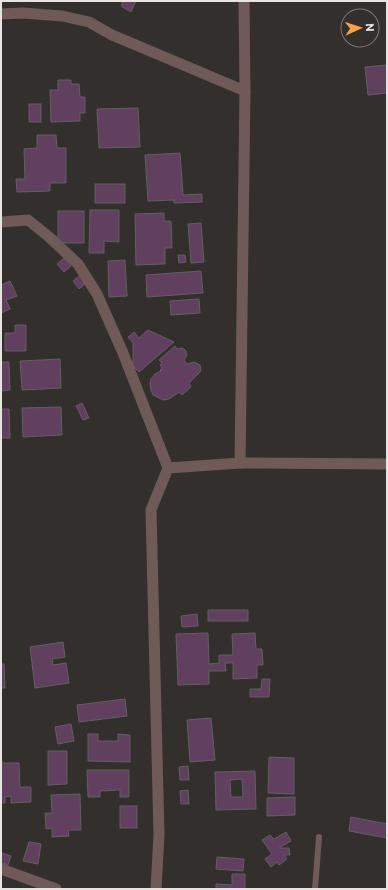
<svg xmlns="http://www.w3.org/2000/svg" width="388" height="890" font-family="Commissioner,sans-serif">
  <rect width="100%" height="100%" fill="#322f2c"/>
  <g fill="#60405e" stroke="#635f63" fill-rule="evenodd">
    <path d="M123,1H136L131,12L121,6Z"/>
    <path d="M387,65V93L368,95L365,67Z"/>
    <path d="M58,80H71V84H79L80,97H85V113H80V121L51,122L50,90H58Z"/>
    <rect x="29" y="104" width="12" height="18"/>
    <path d="M138,108L140,147L99,148L97,109Z"/>
    <path d="M37,135H56L57,148H66V183H50V191L17,192L16,179H25L24,149L37,148Z"/>
    <path d="M180,153L183,195L202,194V202L174,203V200L148,201L145,155Z"/>
    <rect x="95" y="184" width="30" height="19"/>
    <path d="M90,210H119V242L104,241V253H89Z"/>
    <rect x="58" y="211" width="26" height="32"/>
    <path d="M164,213V221H171L172,248H165V264L136,265L135,214Z"/>
    <path d="M201,223L204,262L191,263L188,224Z"/>
    <path d="M178,255H185L186,262L179,263Z"/>
    <path d="M64,258L71,266L64,272L57,264Z"/>
    <path d="M125,260L127,296L109,297L108,261Z"/>
    <path d="M201,271L203,293L147,297L146,275Z"/>
    <path d="M80,275L86,283L79,289L73,281Z"/>
    <path d="M10,281L17,296L6,300L10,309L1,313V285Z"/>
    <path d="M199,299L200,313L171,315L170,301Z"/>
    <path d="M15,325H26V351H5V333H15Z"/>
    <path d="M148,330L174,342L139,372L133,366V343L128,337L134,332L139,338Z"/>
    <path d="M175,346L177,349L181,348L184,349L186,351L187,355L184,360L187,364L194,362L200,365L201,371L189,383L191,387L182,395L179,392L169,399L163,400L153,395L151,390L150,384L151,379L155,374L161,371L160,370L162,368L160,365L162,363L159,360Z"/>
    <path d="M60,359L61,388L22,390L20,361Z"/>
    <path d="M1,362H9L10,390L1,391Z"/>
    <path d="M82,403L89,418L83,420L76,406Z"/>
    <path d="M61,407L62,435L23,437L22,408Z"/>
    <path d="M1,409H9L10,438H1Z"/>
    <rect x="208" y="610" width="40" height="11"/>
    <path d="M197,614L198,626L182,627L181,616Z"/>
    <path d="M208,633L209,664L219,663V655H233L232,634L255,633L256,649H262L263,665H257V678L233,679V663H225L226,671H209V684L178,685L176,634Z"/>
    <path d="M63,642L65,657L52,659L53,665L66,663L69,683L35,688L30,647Z"/>
    <path d="M1,664H4L5,688H1Z"/>
    <path d="M262,679H270L269,697H250V689H261Z"/>
    <path d="M125,699L127,716L79,722L77,705Z"/>
    <path d="M211,718L215,760L190,762L187,720Z"/>
    <path d="M71,724L74,741L58,744L55,727Z"/>
    <path d="M88,734H98V741H118V734L130,735V762L88,761Z"/>
    <path d="M48,751H67V784L48,785Z"/>
    <path d="M1,755L2,763H19L20,787H31V802L11,803V796L5,797V803H1Z"/>
    <path d="M269,757L294,758V794L268,793Z"/>
    <path d="M188,766L189,780H180L179,767Z"/>
    <path d="M87,770H129V797H120V790L100,791V797H88Z"/>
    <path d="M255,771L256,809L216,810L215,772ZM242,779L243,797H231L230,780Z"/>
    <path d="M188,790L189,804H181L180,791Z"/>
    <path d="M80,794L81,830H68L69,836L52,837V828L46,829L45,813H52L51,795Z"/>
    <path d="M295,797V815L267,816V798Z"/>
    <rect x="120" y="806" width="17" height="22"/>
    <path d="M351,817L387,824V838L349,831Z"/>
    <path d="M286,832L291,841L279,848H289L290,855H284L287,859L279,865L277,862L271,867L265,859L272,854L262,840L270,835L274,839Z"/>
    <path d="M29,842L41,844L38,864L23,861Z"/>
    <path d="M2,853L11,856L8,865L1,863Z"/>
    <path d="M217,857L244,859L243,871L216,869Z"/>
    <path d="M232,874H245V889H216V884L232,885Z"/>
  </g>
  <g fill="none" stroke-linecap="round" stroke-linejoin="round">
    <path stroke="#6f5a58" stroke-width="6" d="M315,889L319,837"/>
    <g stroke="#6f5a58" stroke-width="11">
      <path d="M1,14L23,13L62,16L89,22L112,35L245,91"/>
      <path d="M1,222L28,220L48,236L78,264L97,294L123,353L168,468"/>
      <path d="M240,463L245,91L244,1"/>
      <path d="M1,869L56,889"/>
      <path d="M156,889L159,835L151,510L168,468L240,463L387,464"/>
    </g>
  </g>
  <rect width="388" height="890" fill="none" stroke="#e7e5e3" stroke-width="4"/>
  <g transform="translate(360 28) rotate(87)"><circle r="19" fill="#322f2c" stroke="#7a7875"/>
  <path d="M0-3L7 15L0 10L-7 15Z" fill="#f9a04c"/>
  <text y="-6" font-size="11" font-weight="bold" text-anchor="middle" fill="#e7e5e3">N</text>
  </g>
</svg>
